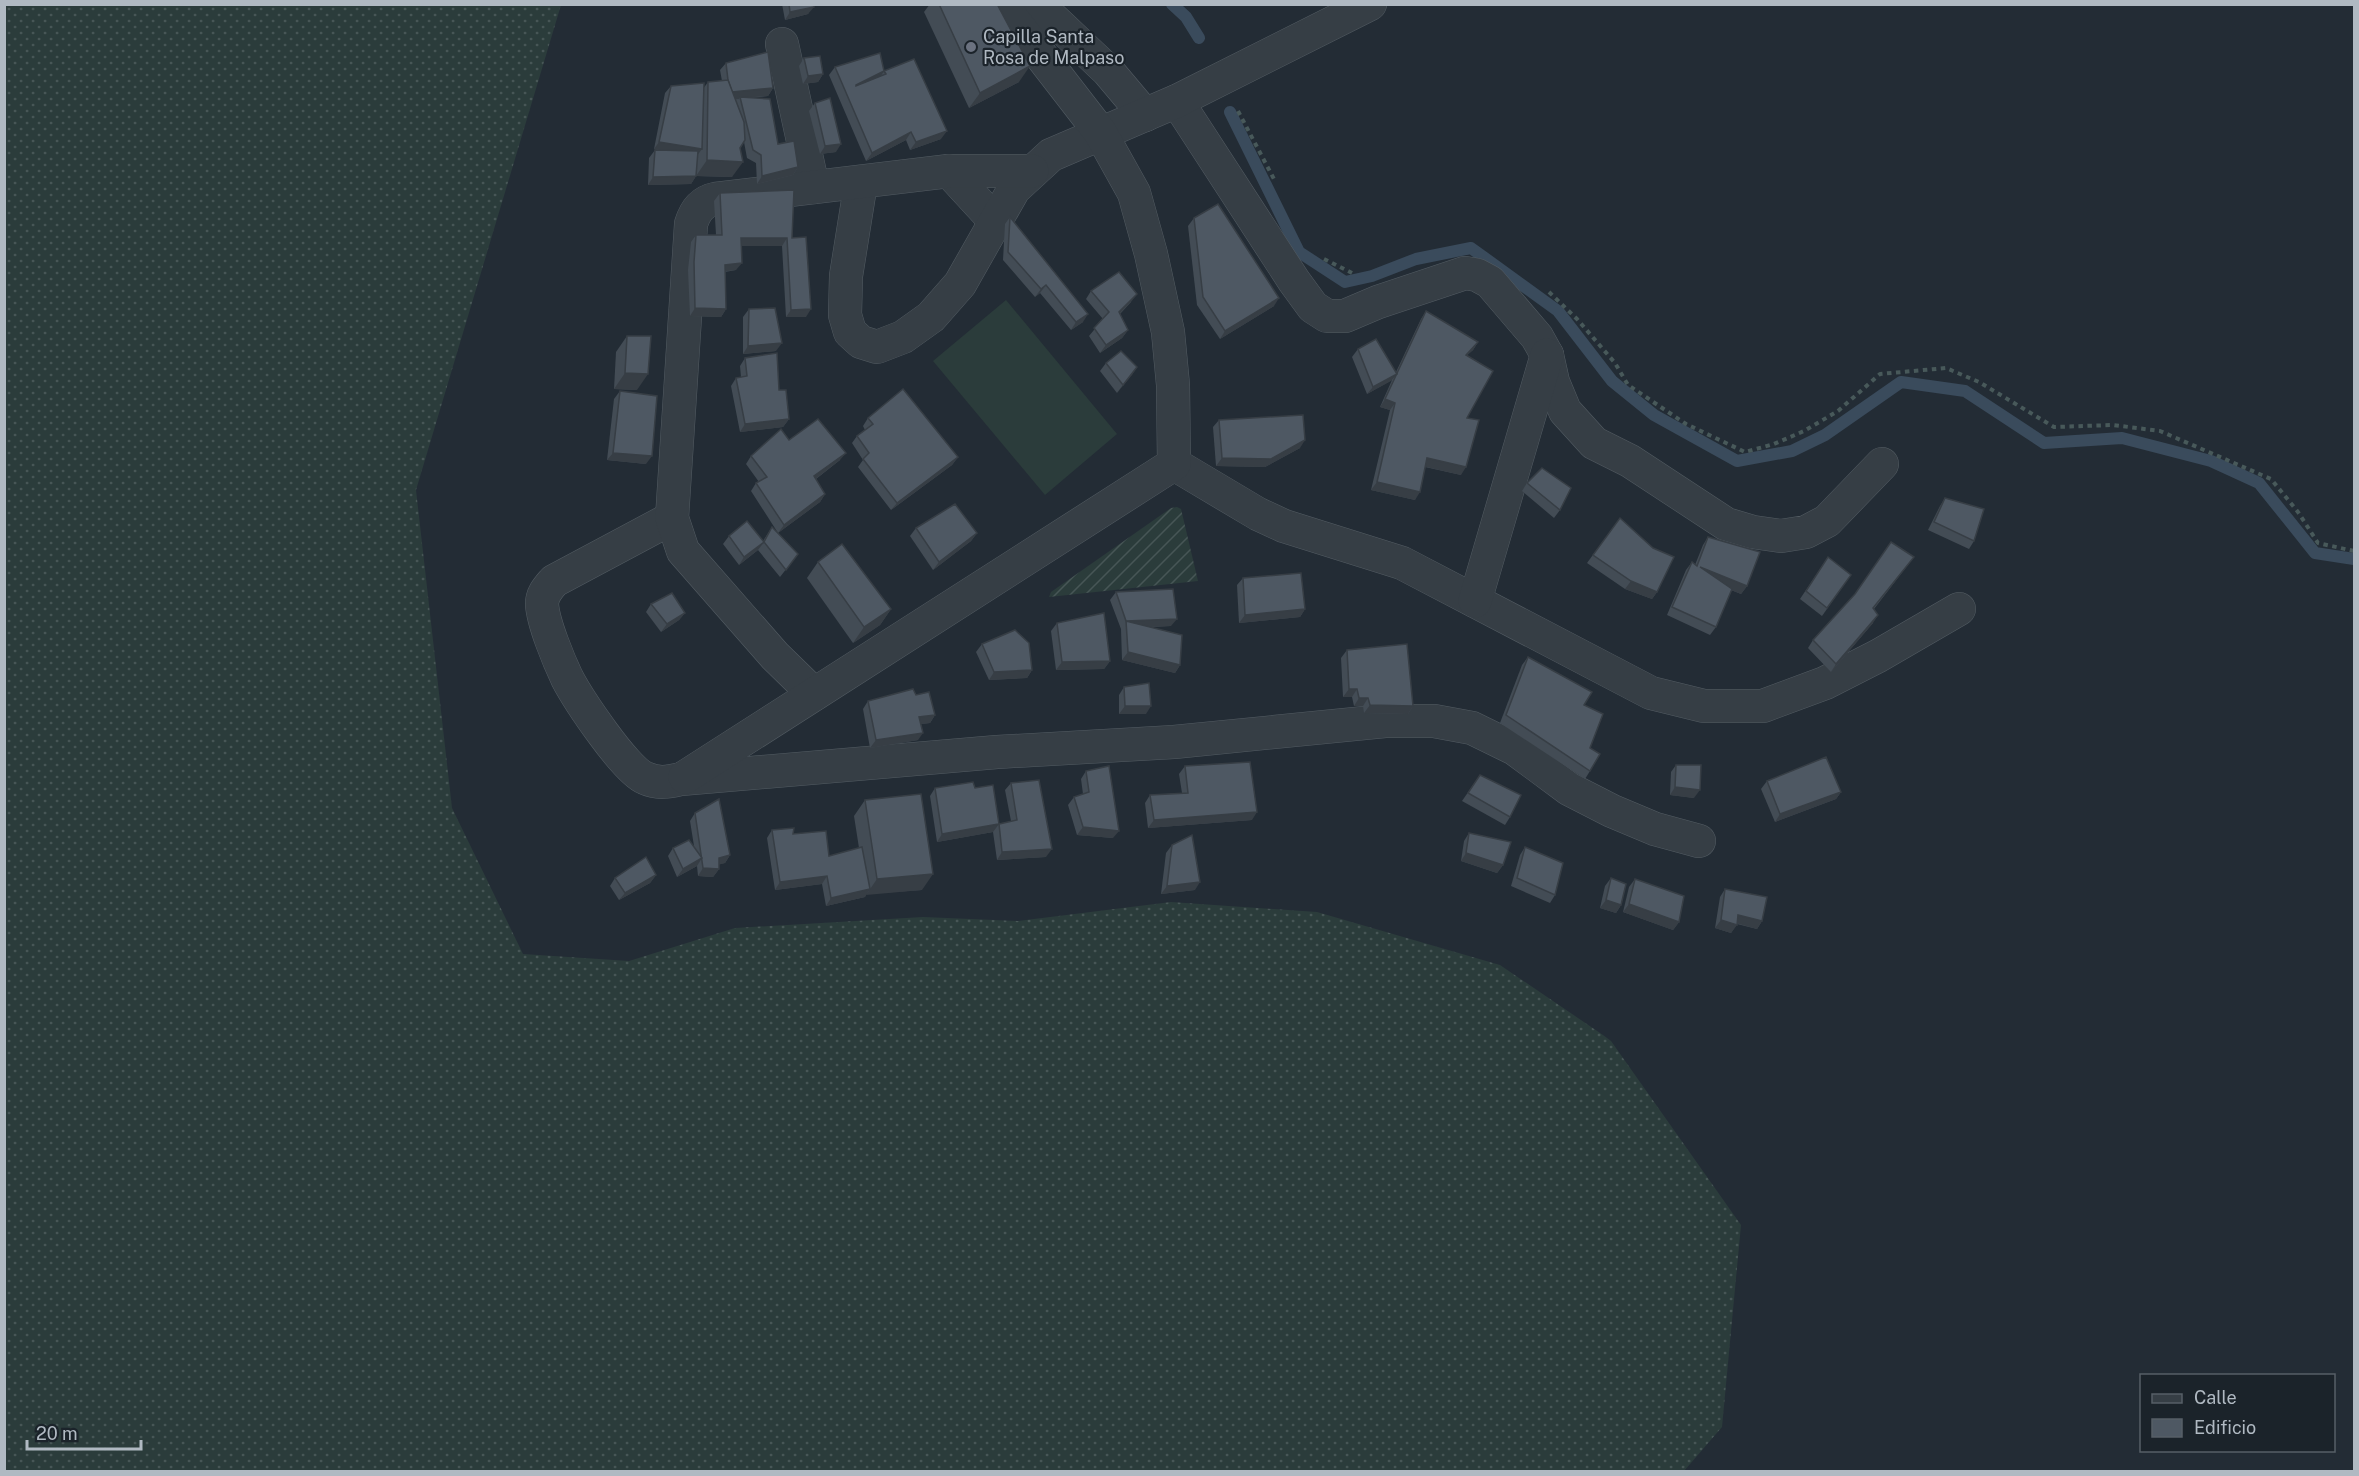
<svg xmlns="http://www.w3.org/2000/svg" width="2359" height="1476" font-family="'Public Sans',sans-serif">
  <defs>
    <pattern id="grass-dots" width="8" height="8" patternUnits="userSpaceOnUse" patternTransform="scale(1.5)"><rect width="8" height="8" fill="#2b3c3b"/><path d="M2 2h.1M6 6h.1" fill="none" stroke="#475656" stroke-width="1.8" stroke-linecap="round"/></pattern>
    <pattern id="garden-furrows" width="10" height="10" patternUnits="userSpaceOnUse" patternTransform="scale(1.5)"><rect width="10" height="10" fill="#2b3c3b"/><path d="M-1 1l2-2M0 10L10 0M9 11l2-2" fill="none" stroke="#475656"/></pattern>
  </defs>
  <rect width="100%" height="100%" fill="#232c35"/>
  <path fill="url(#grass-dots)" d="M5,4L561,5L416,490L452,808L523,954L629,961L735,928L923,917L1018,921L1171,902L1317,912L1500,965L1603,1035L1611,1041L1741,1225L1722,1427L1684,1471H5Z"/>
  <path fill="url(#garden-furrows)" d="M1177,507L1181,509L1198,581L1049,597L1051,592L1171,508Z"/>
  <path fill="#2b3c3b" d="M1006,300L1117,434L1045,495L933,361Z"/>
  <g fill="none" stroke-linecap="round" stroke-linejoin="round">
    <g stroke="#3a4b5c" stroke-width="12">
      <path d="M1172,4L1186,17L1199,38"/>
      <path d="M1230,112L1299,252L1345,282L1372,276L1416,259L1471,248L1558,311L1612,381L1654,415L1737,461L1792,451L1825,435L1901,382L1965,391L2044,443L2122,438L2211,461L2259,483L2315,553L2354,559"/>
    </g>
    <g stroke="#535c63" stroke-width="34">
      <g id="minor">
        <path d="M1037,4L1108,71L1145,115"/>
        <path d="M782,44L813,187"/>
        <path d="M1177,101L1294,281L1313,307L1327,316H1345L1378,302L1465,273L1477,275L1490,282L1537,337L1547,355L1553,382L1565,411L1594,443L1630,461L1726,524L1753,532L1781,536L1806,532L1827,521L1882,464"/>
        <path d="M949,171L995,221"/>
        <path d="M861,182L846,276L845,315L850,332L861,342L877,347L903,337L931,317L960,284L1014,189L1051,155L1177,101L1370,4"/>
        <path d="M1174,464L1258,514L1284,526L1402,563L1651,693L1704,706H1763L1825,683L1878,656L1959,609"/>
        <path d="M672,518L554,581C548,588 542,594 542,604C543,623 559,661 567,678C578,699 625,770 645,778C658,784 668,782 681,779L997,752L1174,742L1385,721H1434L1472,728L1515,749L1569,789L1612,811L1655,829L1699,841"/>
        <path d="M1475,601L1547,355"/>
        <path d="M814,694L775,656L683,551L672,518L691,224C695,211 701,202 715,199L949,171H1032"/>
        <path d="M685,777L1174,464L1173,385L1168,332L1151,254L1134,193L1100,132L1008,13L1005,4"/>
      </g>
    </g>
    <g stroke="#48595a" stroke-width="4" stroke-dasharray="4.5 4.5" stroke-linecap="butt">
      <path d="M1238,111L1275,181"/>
      <path d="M1324,259L1352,273"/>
      <path d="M1549,292L1577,319L1615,363L1628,385L1686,424L1745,452L1774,444L1804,431L1838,411L1880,374L1946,368L1979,382L2054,427L2113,425L2160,431L2271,479L2298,512L2318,543L2354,551"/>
    </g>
    <use href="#minor" stroke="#363e45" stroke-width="33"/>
  </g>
  <g fill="#434c55">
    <path d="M782,4H813L808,14L785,20Z"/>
    <path d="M930,4H997L1019,82L969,108L924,12Z"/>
    <path d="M804,58L823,74L818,82L803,84L799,66Z"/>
    <path d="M726,63L773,88L768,96L751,98L778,144L798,167L793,175L757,184L756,163L747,158L744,142L740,148L732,177L696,176L691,184L648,185L649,158L655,150L660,151L654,149L665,93L671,86L703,89L708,82L722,81L720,70Z"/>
    <path d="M835,67L884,71L941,139L910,150L906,140L866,161L829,75Z"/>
    <path d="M815,103L836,152L820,154L809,111Z"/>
    <path d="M720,193L792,238L806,317H786L782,246H741L736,270L725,272L726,309L721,317L690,316L688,270L691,242L696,235H716L714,201Z"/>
    <path d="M1010,217L1083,322L1071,330L1040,293L1035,297L1003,260L1005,224Z"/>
    <path d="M1194,218L1274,306L1220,339L1197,305L1188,226Z"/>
    <path d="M1091,291L1131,302L1120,314L1128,330L1122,338L1100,353L1089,336L1103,319L1086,299Z"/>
    <path d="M749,309L776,351L743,354V317Z"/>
    <path d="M1426,311L1478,342L1473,350L1467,355V418L1461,475L1425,467L1415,500L1371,490L1390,410L1380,407L1392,380L1367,394L1352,357L1358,349L1396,372L1421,319Z"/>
    <path d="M627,336L637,390L614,389L616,352Z"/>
    <path d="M745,358L779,390L789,419L783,427L740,432L731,386L736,378L741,377L740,366Z"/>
    <path d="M1106,363L1137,367L1117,393L1100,371Z"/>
    <path d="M620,391L646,464L607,460L614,399Z"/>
    <path d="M868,418L958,457L952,465L891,510L858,467L863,460L852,443L857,436L865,430L863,426Z"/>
    <path d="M1219,420L1300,448L1265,467L1216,466L1213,427Z"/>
    <path d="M789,440L840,460L816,479L825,494L820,502L778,533L751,491L756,483L759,482L746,464L751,456Z"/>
    <path d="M1527,483L1560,510L1554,518L1522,491Z"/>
    <path d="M1945,498L1974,541L1969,549L1928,530L1940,506Z"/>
    <path d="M1620,518L1657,592L1652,599L1625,589L1587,563Z"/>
    <path d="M772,527L798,554L780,577L758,550L739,565L723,544L729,536L763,541Z"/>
    <path d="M916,528L977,533L971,541L933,570L910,536Z"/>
    <path d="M1708,537L1747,586L1741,594L1731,590L1716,627L1710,635L1667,615L1686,570L1692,562L1695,565L1703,545Z"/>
    <path d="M1828,557L1851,575L1822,616L1800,599Z"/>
    <path d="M1914,557L1874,609L1873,623L1831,672L1808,648L1813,640Z"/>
    <path d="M818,562L891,609L880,625L853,643L807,578Z"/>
    <path d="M1243,578L1305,609L1300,617L1239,623L1237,585Z"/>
    <path d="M1116,592L1171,626L1152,627L1180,665L1175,673L1122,660L1121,629L1110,600Z"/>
    <path d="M651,604L685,613L679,620L661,632L646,612Z"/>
    <path d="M1057,623L1110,661L1104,669L1056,670L1051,631Z"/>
    <path d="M982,644L1032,670L1027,678L989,680L976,652Z"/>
    <path d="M1347,650L1413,706L1408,714L1364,713L1363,706H1354L1352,697H1343L1341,658Z"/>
    <path d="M1528,657L1584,705L1590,748V771L1585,779L1500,723L1522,665Z"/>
    <path d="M1124,687L1146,714H1119V695Z"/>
    <path d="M916,695L935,715L930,723L921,724L918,740L870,748L863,709L868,701Z"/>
    <path d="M1676,765L1694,798L1670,795L1671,772Z"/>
    <path d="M1185,766L1252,820L1148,828L1145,803L1150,795L1182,793L1179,774Z"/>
    <path d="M1086,771L1113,838L1077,835L1068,805L1074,797L1083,794L1081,779Z"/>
    <path d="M1480,775L1510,817L1505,825L1462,801Z"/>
    <path d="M1767,781L1841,792L1836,799L1775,822L1761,789Z"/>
    <path d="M1011,783L1046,857L997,860L993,832L937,842L930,796L935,788H975L999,824L1011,821L1005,790Z"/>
    <path d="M865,800L922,890L866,894L865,897L826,906L822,884L775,890L767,838L772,830L793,834L829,856L859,848L854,816Z"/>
    <path d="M695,813L730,855L725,863L719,864V869L713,877L698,876L697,866L677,877L668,856L673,848L694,846L690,821Z"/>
    <path d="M1469,833L1503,865L1497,873L1461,861L1464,841Z"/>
    <path d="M1172,845L1195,890L1161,894L1166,853Z"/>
    <path d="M1525,847L1555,895L1550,903L1511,886L1520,855Z"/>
    <path d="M656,875L650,883L619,900L610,886L615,878Z"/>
    <path d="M1611,878L1621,905L1616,913L1600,908L1605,886Z"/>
    <path d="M1635,879L1679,922L1673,930L1623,912L1629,887Z"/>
    <path d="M1725,889L1762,921L1757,929L1737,924L1731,933L1715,928L1720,897Z"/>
  </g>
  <g fill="#373e45">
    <path d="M814,7L808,14L785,20L790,12Z"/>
    <path d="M1030,66L1019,82L969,108L980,93Z"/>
    <path d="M884,71L879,79L850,93L856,85Z"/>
    <path d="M823,74L818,82L803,84L808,76Z"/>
    <path d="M773,88L768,96L740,98V97L739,99L724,100L730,92Z"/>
    <path d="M947,131L941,139L910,150L916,142Z"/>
    <path d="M911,132L906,140L866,161L872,153Z"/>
    <path d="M659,142L702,149L696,157L654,149Z"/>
    <path d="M841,144L836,152L820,154L825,146Z"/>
    <path d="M707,160L743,162L732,177L696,176Z"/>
    <path d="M798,167L793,175L757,184L762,176Z"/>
    <path d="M696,176L691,184L648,185L653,177Z"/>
    <path d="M741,238H787L782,246H736Z"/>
    <path d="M742,263L736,270L719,272L725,265Z"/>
    <path d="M1046,285L1040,293L1035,297L1041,289Z"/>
    <path d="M1137,294L1131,302L1113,320L1119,312Z"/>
    <path d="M1279,298L1274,306L1220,339L1225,331Z"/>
    <path d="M695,308L726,309L721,317L690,316Z"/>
    <path d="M811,309L806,317H786L791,310Z"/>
    <path d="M1088,314L1083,322L1071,330L1076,322Z"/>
    <path d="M1128,330L1122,338L1100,353L1106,345Z"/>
    <path d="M1478,342L1473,350L1460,362L1466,355Z"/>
    <path d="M782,343L776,351L743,354L748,346Z"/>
    <path d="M1137,367L1132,375L1117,393L1123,385Z"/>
    <path d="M625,373L648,374L637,390L614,389Z"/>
    <path d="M1397,374L1391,381L1367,394L1373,387Z"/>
    <path d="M1385,399L1395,403L1390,410L1380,407Z"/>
    <path d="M789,419L783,427L740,432L745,424Z"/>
    <path d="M1305,440L1300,448L1265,467L1216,466L1222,458Z"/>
    <path d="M613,453L652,456L646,464L607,460Z"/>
    <path d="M846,453L840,460L809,484L814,476Z"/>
    <path d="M958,457L952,465L891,510L897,503Z"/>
    <path d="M1427,458L1466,467L1461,475L1422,466Z"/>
    <path d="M1377,482L1420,492L1415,500L1371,490Z"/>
    <path d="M825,494L820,502L778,533L784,525Z"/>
    <path d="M977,533L971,541L933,570L939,562Z"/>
    <path d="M764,542L758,550L739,565L744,557Z"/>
    <path d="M1700,567L1747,586L1741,594L1694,575Z"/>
    <path d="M1631,581L1657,592L1652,599L1625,589Z"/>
    <path d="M891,609L880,625L853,643L864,627Z"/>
    <path d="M1305,609L1300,617L1239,623L1245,615Z"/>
    <path d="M685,613L679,620L661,632L667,624Z"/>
    <path d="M1878,615L1873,623L1831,672L1836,664Z"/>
    <path d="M1177,619L1171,626L1127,628L1126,621Z"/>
    <path d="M1128,652L1180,665L1175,673L1122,660Z"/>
    <path d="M1110,661L1104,669L1056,670L1062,662Z"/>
    <path d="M1032,670L1027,678L989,680L994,672Z"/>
    <path d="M1349,689H1357L1352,697H1343Z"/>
    <path d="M1359,698H1368L1363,706H1354Z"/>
    <path d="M1370,705L1413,706L1408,714L1364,713Z"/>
    <path d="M1125,706H1151L1146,714H1119Z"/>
    <path d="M935,715L930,723L914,725L919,717Z"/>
    <path d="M923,733L918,740L870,748L876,740Z"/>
    <path d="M1675,787L1700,790L1694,798L1670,795Z"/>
    <path d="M1841,792L1836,799L1775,822L1780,814Z"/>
    <path d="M1257,812L1252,820L1148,828L1154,820Z"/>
    <path d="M999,824L993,832L937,842L942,834Z"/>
    <path d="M1083,827L1119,831L1113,838L1077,835Z"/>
    <path d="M1052,849L1046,857L997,860L1002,852Z"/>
    <path d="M1466,853L1503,865L1497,873L1461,861Z"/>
    <path d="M730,855L725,863L714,866L719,858Z"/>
    <path d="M702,858L697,866L677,877L683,869Z"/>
    <path d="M703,868L719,869L713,877L698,876Z"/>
    <path d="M933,874L922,890L866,895L877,879Z"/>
    <path d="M656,875L650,883L619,900L625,893Z"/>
    <path d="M827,876L822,884L775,890L780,882Z"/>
    <path d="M1200,882L1195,890L1161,894L1167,886Z"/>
    <path d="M870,889L865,897L826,906L831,898Z"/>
    <path d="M1606,900L1621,905L1616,913L1600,908Z"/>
    <path d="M1629,904L1679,922L1673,930L1623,912Z"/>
    <path d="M1738,915L1762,921L1757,929L1732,922Z"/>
    <path d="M1721,920L1737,925L1731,933L1715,928Z"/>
  </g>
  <g fill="#4e5863" stroke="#373e45" stroke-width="1.5" fill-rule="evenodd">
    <path d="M789,4H813L814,7L790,12Z"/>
    <path d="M939,4H997L1030,66L980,93Z"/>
    <path d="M768,52L773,88L732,92L728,80L726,63Z"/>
    <path d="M880,53L884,71L914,59L947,131L916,142L911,132L872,153L835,67ZM884,71L886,74L856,86V85Z"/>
    <path d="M820,56L823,74L808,76L804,58Z"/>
    <path d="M728,80L744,122L745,140L740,148L743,162L707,160L708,82Z"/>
    <path d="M704,83L702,149L659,142L671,86Z"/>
    <path d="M740,97L770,99L778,144L794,141L798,167L762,176L761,155L753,150Z"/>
    <path d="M830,98L841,144L825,146L815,103Z"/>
    <path d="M655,150L698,151L696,176L653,177Z"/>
    <path d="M794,190L792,238L806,237L811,309L791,310L787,238H741L742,263L725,265L726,309L695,308L694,262L696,235H722L720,193Z"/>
    <path d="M1218,204L1279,298L1225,331L1203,297L1194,218Z"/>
    <path d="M1010,217L1088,314L1076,322L1046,285L1041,289L1008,252Z"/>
    <path d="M1119,272L1137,294L1119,312L1128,330L1106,345L1094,328L1109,312L1091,291Z"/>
    <path d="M775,308L782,343L748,346L749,309Z"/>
    <path d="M1426,311L1478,342L1466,355L1493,371L1467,418L1479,420L1466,467L1427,458L1420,492L1377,482L1395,403L1385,399Z"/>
    <path d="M627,336H651L648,374L625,373Z"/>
    <path d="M1376,339L1397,374L1373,387L1358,349Z"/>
    <path d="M1121,351L1137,367L1123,385L1106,363Z"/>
    <path d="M777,353L779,390H786L789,419L745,424L736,378L747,376L745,358Z"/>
    <path d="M903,389L958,457L897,503L863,459L869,453L857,436L873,424L868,418Z"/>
    <path d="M620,391L657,396L652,456L613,453Z"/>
    <path d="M1303,415L1305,440L1271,459L1222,458L1219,420Z"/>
    <path d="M818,419L846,453L814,476L825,494L784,525L756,483L767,477L751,456L781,429L789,440Z"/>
    <path d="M1542,468L1571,488L1560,510L1527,483Z"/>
    <path d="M1945,498L1984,509L1974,541L1934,522Z"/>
    <path d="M955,504L977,533L939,562L916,528Z"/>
    <path d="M1620,518L1653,548L1674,557L1657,592L1631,581L1593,555Z"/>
    <path d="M747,521L764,542L744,557L729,536Z"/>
    <path d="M772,527L798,554L786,570L764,542Z"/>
    <path d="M1708,537L1760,552L1747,586L1700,567L1732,589L1716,627L1672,607L1692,562L1697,566Z"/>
    <path d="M1891,542L1914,557L1873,608L1878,615L1836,664L1813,640L1855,594Z"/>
    <path d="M842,544L891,609L864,627L818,562Z"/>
    <path d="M1828,557L1851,575L1827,608L1806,591Z"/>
    <path d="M1301,573L1305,609L1245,615L1243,578Z"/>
    <path d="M1173,589L1177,619L1126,621L1182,635L1180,665L1128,652L1126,621L1116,592Z"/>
    <path d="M672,593L685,613L667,624L651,604Z"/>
    <path d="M1104,613L1110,661L1062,662L1057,623Z"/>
    <path d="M1015,630L1029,643L1032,670L994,672L982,644Z"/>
    <path d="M1407,644L1413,706L1370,705L1368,698H1359L1357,689H1349L1347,650Z"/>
    <path d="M1528,657L1592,692L1584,705L1603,714L1590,748L1600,754L1590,771L1506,715Z"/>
    <path d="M1149,683L1151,706H1125L1124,687Z"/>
    <path d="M913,689L916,695L929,692L935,715L919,717L923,733L876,740L868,701Z"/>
    <path d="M1826,757L1841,792L1780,814L1767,781Z"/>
    <path d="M1250,762L1257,812L1154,820L1150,795L1188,793L1185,766Z"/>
    <path d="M1676,765H1701L1700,790L1675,787Z"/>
    <path d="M1109,766L1119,831L1083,827L1074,797L1089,792L1086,771Z"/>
    <path d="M1480,775L1521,795L1510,817L1468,793Z"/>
    <path d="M1039,780L1052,849L1002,852L999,824L942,834L935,788L973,782L975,788L993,785L999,824L1017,820L1011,783Z"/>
    <path d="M921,794L933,874L877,879L865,800Z"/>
    <path d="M719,799L730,855L719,858V869L703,868L695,813Z"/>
    <path d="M794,828L793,834L826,831L829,856L862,847L870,889L831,898L827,876L780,882L772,830Z"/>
    <path d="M1469,833L1511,842L1503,865L1466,853Z"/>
    <path d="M1192,835L1200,882L1167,886L1172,845Z"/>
    <path d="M689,840L702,858L683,869L673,848Z"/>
    <path d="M1525,847L1563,863L1555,895L1517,878Z"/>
    <path d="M646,857L656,875L625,893L615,878Z"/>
    <path d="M1611,878L1626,884L1621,905L1606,900Z"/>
    <path d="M1635,879L1684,896L1679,922L1629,904Z"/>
    <path d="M1725,889L1767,897L1762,921L1738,915L1737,925L1721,920Z"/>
  </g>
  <circle fill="#6b7280" stroke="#1b232a" stroke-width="2" cx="971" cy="47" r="6"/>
  <g text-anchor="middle" stroke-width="4.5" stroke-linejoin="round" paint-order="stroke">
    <g font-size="18" fill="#b0b9c2" stroke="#1b232a" text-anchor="start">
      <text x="983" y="43">Capilla Santa<tspan x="983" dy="21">Rosa de Malpaso</tspan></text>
    </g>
  </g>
  <rect width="2359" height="1476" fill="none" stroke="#b0b9c2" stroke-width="12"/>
  <rect x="2140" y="1374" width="195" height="78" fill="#1b232a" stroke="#575f67" stroke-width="1.5"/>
  <rect x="2152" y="1394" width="30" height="9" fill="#363e45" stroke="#575f67" stroke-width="1.5"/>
  <text x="2194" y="1404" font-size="18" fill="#b0b9c2">Calle</text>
  <rect x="2152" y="1419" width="30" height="18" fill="#4e5863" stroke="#575f67" stroke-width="1.5"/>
  <text x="2194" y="1434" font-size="18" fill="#b0b9c2">Edificio</text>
  <path d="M27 1440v9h114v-9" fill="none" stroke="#b0b9c2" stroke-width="3"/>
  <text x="36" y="1440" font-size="18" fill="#b0b9c2" stroke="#1b232a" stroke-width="4.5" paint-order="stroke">20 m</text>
</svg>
